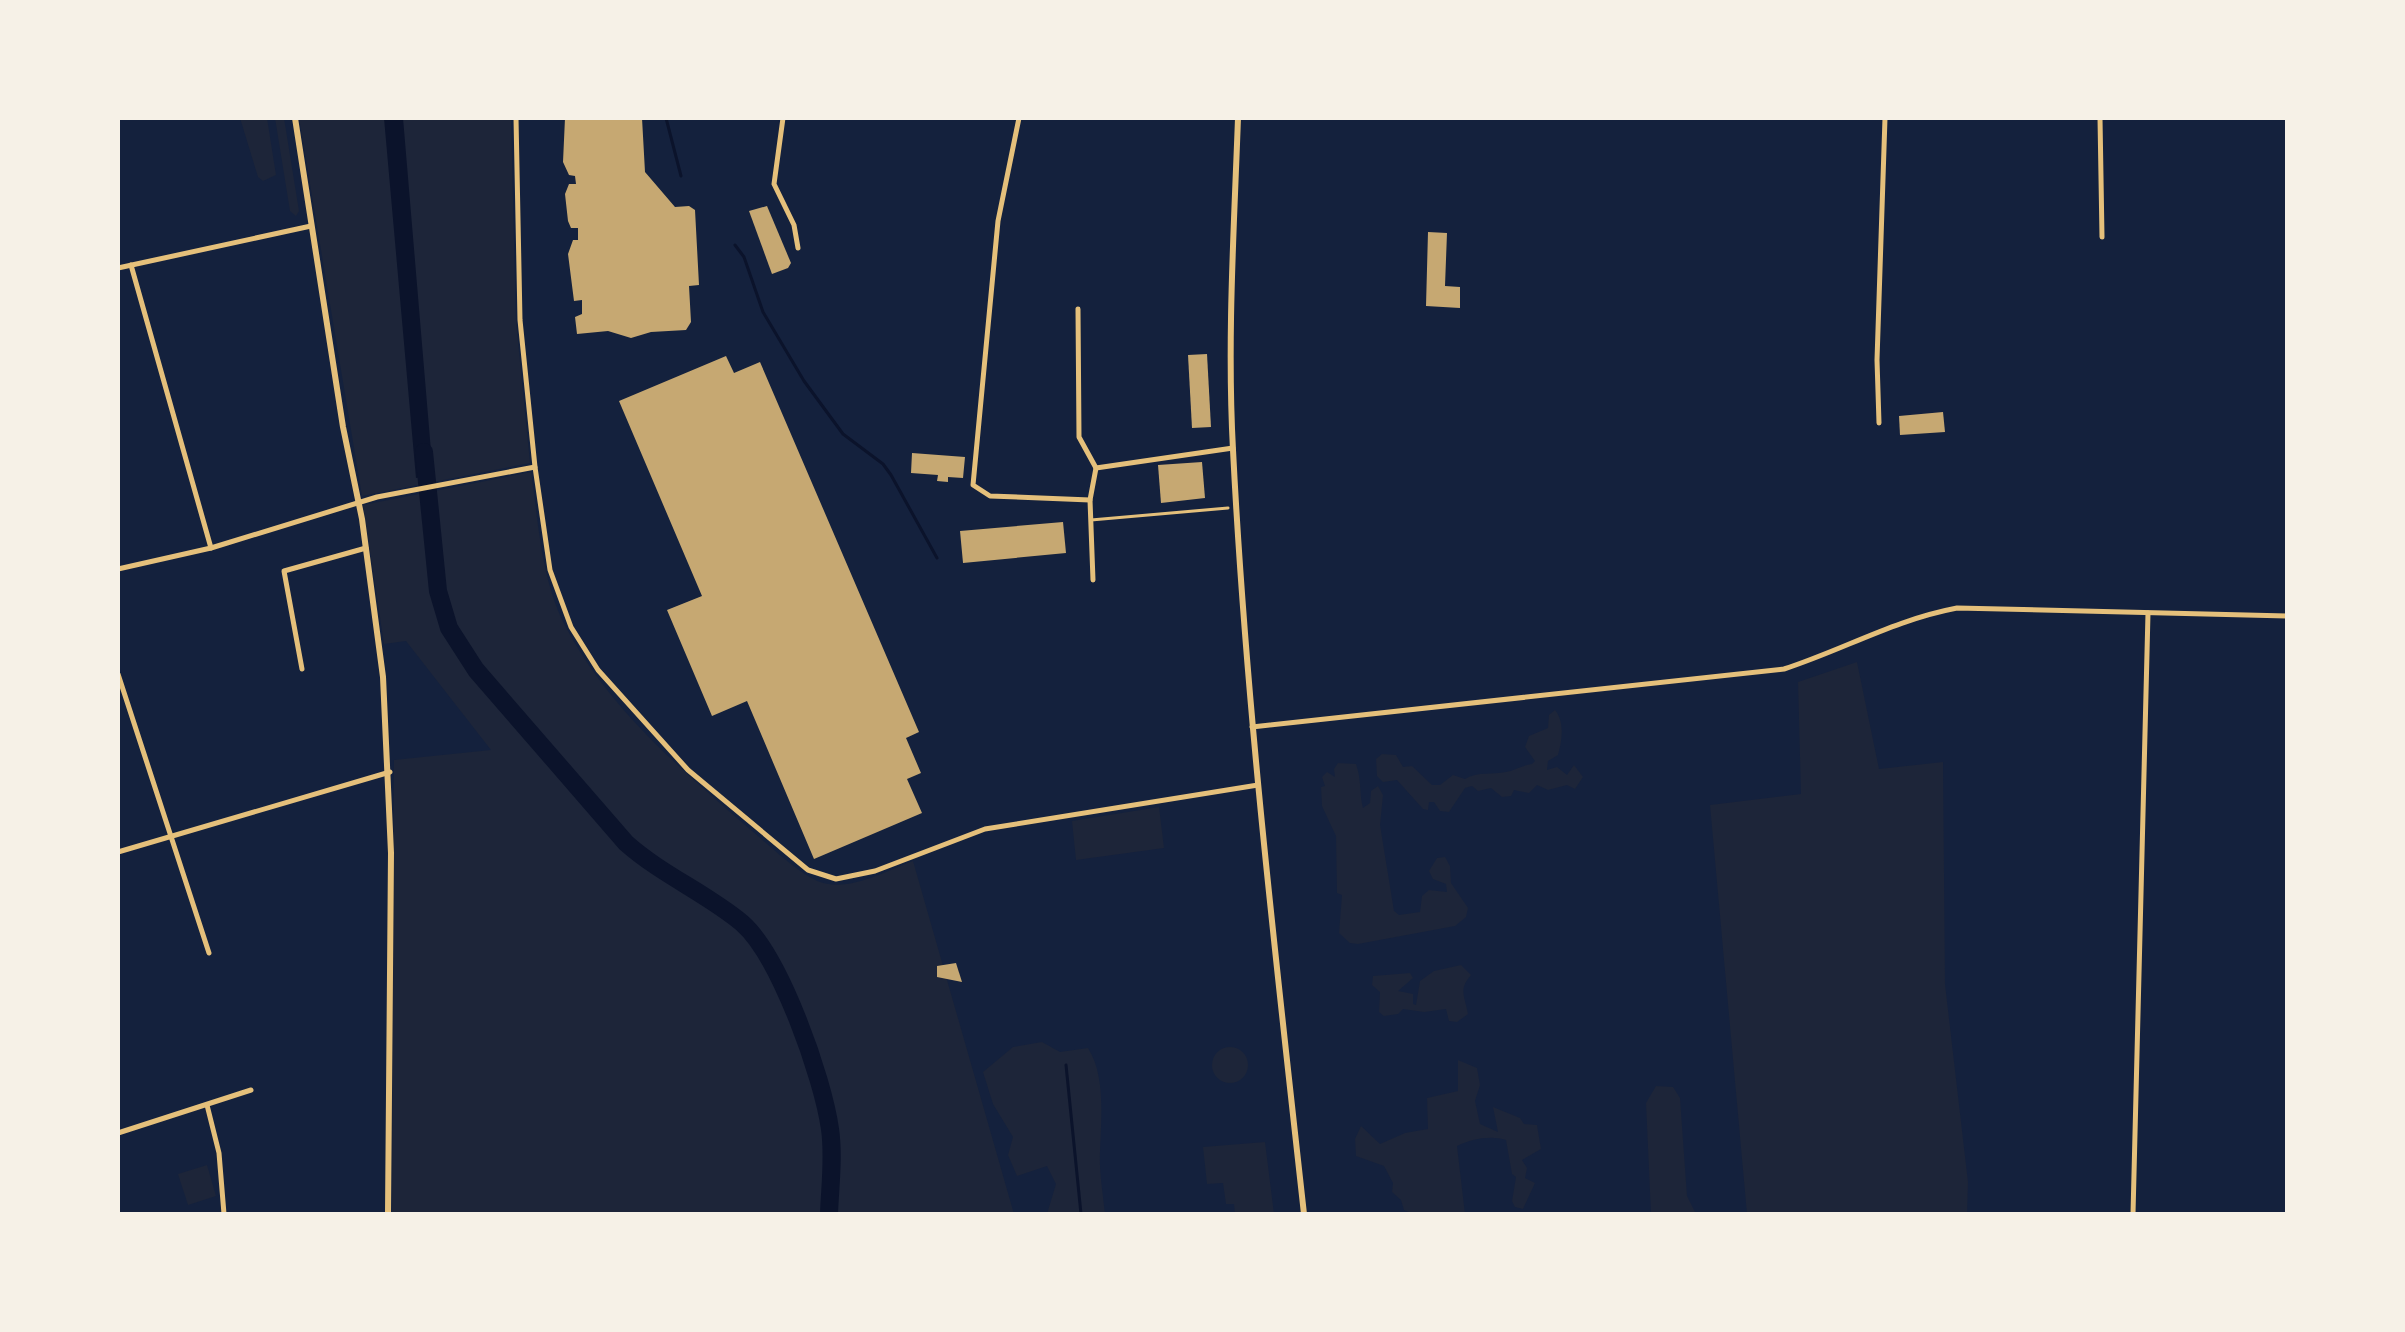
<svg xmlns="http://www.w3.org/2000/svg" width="2405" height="1332" font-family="Helvetica,sans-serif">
  <rect width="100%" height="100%" fill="#14213d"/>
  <g fill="#1d2539">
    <path d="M240,118H267L276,175L263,181L258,177Z"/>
    <path d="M275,118H284L299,211L296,216L290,211Z"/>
    <path d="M299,118H511L516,321L530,463L362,496Z"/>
    <path d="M531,472C539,525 541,583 568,631C611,711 684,772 752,831C769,845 800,875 820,882C850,892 886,871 913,861L1014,1214H392L394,760L491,750L406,641L384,644L363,505Z"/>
    <path d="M1857,662L1879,769L1943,762L1945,984L1968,1182L1967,1214H1747L1710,805L1801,794L1798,682Z"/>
    <path d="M1555,710C1565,722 1562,741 1558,755L1548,761L1547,770L1557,767L1567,775L1574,765L1583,777L1575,789L1567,785L1548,790L1537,785L1529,793L1514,790L1511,796L1502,797L1491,788L1478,791L1472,786L1465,788L1449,812L1440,811L1434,802H1429L1428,810L1423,809L1397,780L1383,782L1377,776L1376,759L1382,754L1396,755L1403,767L1412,766L1432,785H1440L1453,775L1465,779C1478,771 1492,775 1506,772C1516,770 1522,765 1532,764L1535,761L1525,747L1529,736L1548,728L1549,715Z"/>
    <path d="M1338,763L1356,764C1362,781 1359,794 1363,808L1370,803L1371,791L1378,786L1383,795L1380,825L1394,911L1399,915L1420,912L1422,896L1429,890L1447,892L1446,884L1433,879L1429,871L1437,858L1445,857L1450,866L1451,883L1468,908L1466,917L1455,926L1358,944L1350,943L1339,933L1342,895L1337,893L1336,836L1322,806L1321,787L1325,786L1322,777L1327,772L1335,777L1334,769Z"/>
    <path d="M1159,807L1164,848L1076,860L1072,821Z"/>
    <path d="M1461,965L1471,975C1458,990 1465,996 1468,1014L1457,1022L1449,1021L1446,1009L1424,1012L1403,1009L1398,1014L1384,1016L1379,1012L1380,992L1372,985L1373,976L1410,973L1413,978L1398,991L1413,994V1004L1416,1005L1420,981L1434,971Z"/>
    <path d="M1042,1042L1060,1052L1088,1048C1106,1076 1101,1120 1100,1152C1099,1172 1103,1194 1105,1214H1047L1056,1184L1047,1166L1017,1176L1008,1155L1013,1137L993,1104L983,1072L1013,1047Z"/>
    <circle cx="1230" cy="1065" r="18"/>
    <path d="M1458,1060L1477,1068L1480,1085L1475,1101L1480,1124L1498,1132L1493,1107L1520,1118L1524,1124L1537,1125L1541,1149L1522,1160L1527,1168L1525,1178L1535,1183L1523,1209L1515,1207L1512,1201L1516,1177L1512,1174L1506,1140C1491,1135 1471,1139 1457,1146L1465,1214H1413L1404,1210L1401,1200L1392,1192L1393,1183L1384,1166L1356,1156L1355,1139L1361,1126L1380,1144L1405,1133L1428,1129L1427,1098L1458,1091Z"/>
    <path d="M1656,1086L1673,1087L1680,1098L1687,1196L1696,1214H1651L1646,1103Z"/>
    <path d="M1265,1142L1274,1214H1235L1234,1204H1226L1223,1183L1207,1184L1203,1147Z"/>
    <path d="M207,1165L216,1196L188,1205L178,1174Z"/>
  </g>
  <path fill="#0b132b" d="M384,118H403L433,475L416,478Z"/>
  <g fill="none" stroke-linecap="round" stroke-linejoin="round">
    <g stroke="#0b132b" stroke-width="3">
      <path d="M666,118L681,176"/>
      <path d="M735,245L744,257L763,312L804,381L843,434L883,464L891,475L937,558"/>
      <path d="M1066,1065L1081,1214"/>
    </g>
    <path stroke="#0b132b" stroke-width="18" d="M424,452L438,591L449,628L476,670L626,843C662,875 706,893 742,923C780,956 823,1078 830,1129C834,1157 830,1186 829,1214"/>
  </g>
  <g fill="#c6a872">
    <path d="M565,118H642L645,172L675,207L689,206L695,210L699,285L689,286L691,322L686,330L651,332L631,338L608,331L577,334L575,317L582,314V300L574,301L568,254L573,240H578V228H571L568,221L565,194L569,184H576L575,176L569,175L563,162Z"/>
    <path d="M767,206L791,263L788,268L772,274L749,211Z"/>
    <path d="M1428,232L1447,233L1445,286L1460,287V308L1426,306Z"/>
    <path d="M1207,354L1211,427L1192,428L1188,355Z"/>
    <path d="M726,356L734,373L760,362L919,732L906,738L921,773L907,779L922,813L814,859L747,701L712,716L667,610L702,596L619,401Z"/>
    <path d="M1943,412L1945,432L1900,435L1899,416Z"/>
    <path d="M912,453L965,457L963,478L948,477V482L937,481L938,475L911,473Z"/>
    <path d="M1202,462L1205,498L1161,503L1158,465Z"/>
    <path d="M1063,522L1066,553L963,563L960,531Z"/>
    <path d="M956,963L962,982L937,977V966Z"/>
  </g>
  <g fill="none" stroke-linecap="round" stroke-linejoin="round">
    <path stroke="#e5c07b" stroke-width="3" d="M1091,520L1228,508"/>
    <g stroke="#e5c07b" stroke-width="5">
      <path d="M516,118L520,320L535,467L550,570L571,627L598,670L688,770L808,870L836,879L875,871L985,829L1258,785"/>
      <path d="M783,118L774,184L794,225L798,248"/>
      <path d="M1019,118L998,221L973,485L990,496L1090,500L1096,468L1233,448"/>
      <path d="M2100,118L2102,237"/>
      <path d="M131,265L211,548"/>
      <path d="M118,268L311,226"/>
      <path d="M1078,309L1079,437L1096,468"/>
      <path d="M1879,423L1877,360L1885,118"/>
      <path d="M1090,500L1093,580"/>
      <path d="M118,569L211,548L377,497L535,467"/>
      <path d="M302,669L284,571L366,548"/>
      <path d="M118,674L209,953"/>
      <path d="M1252,727L1784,669C1845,649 1894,620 1957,608L2287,616"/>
      <path d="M118,852L390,772"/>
      <path d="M207,1105L219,1153L224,1214"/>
      <path d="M118,1133L251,1090"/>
      <path d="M2133,1214L2148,613"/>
    </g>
    <g stroke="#e5c07b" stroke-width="6">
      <path d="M295,118L343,427L362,519L383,677L391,853L388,1214"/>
      <path d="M1238,118C1234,229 1227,340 1233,450C1246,706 1276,960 1304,1214"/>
    </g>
  </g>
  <rect width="2405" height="1332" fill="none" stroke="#f6f1e7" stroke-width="240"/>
</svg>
